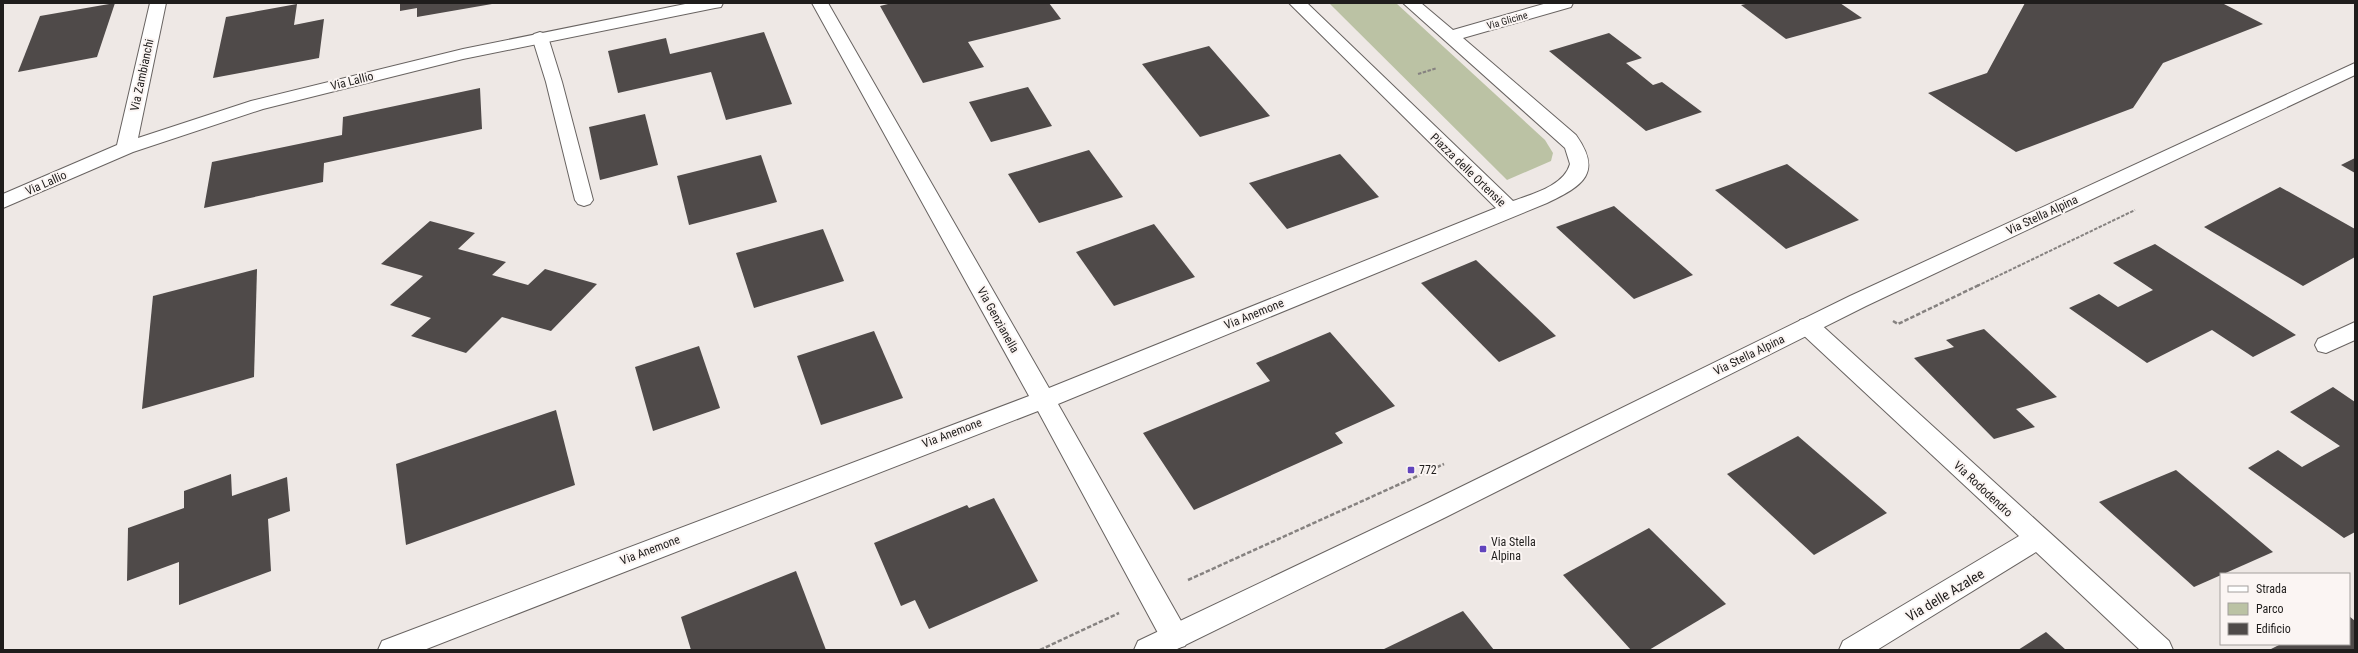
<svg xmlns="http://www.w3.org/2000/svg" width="2358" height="653" font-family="'Roboto Condensed',sans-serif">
  <rect width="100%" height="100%" fill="#eee8e5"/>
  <path fill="#bbc2a4" d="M1329,3H1396L1545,140L1553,153L1551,161L1507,180Z"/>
  <g fill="#4f4a49">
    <path d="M115,3L97,57L18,72L40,16Z"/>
    <path d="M400,3H491L492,4L417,17V8L400,11Z"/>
    <path d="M892,3H1049L1061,19L968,42L984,67L923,83L880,6Z"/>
    <path d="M1750,3H1840L1862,18L1786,39L1741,5Z"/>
    <path d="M2025,3H2222L2263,24L2163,63L2133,108L2016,152L1928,93L1987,73Z"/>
    <path d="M297,4L294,25L324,19L319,58L213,78L226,17Z"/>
    <path d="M764,32L792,104L726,120L711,72L618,93L608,51L666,38L670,54Z"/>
    <path d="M1609,33L1642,58L1626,63L1653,85L1662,82L1702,112L1646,131L1549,51Z"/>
    <path d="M1209,46L1270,116L1200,137L1142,64Z"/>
    <path d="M1028,87L1052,126L991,142L969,102Z"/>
    <path d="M480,88L482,129L324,163L323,182L204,208L212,162L342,135L343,117Z"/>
    <path d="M645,114L658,165L600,180L589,127Z"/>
    <path d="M1089,150L1123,197L1039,223L1008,174Z"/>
    <path d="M1340,154L1379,197L1287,229L1249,183Z"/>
    <path d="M761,155L777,202L689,225L677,176Z"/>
    <path d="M2355,158V173L2341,165Z"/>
    <path d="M1787,164L1859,220L1786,249L1715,190Z"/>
    <path d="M2280,187L2355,229V257L2303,286L2204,227Z"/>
    <path d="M1614,206L1693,275L1634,299L1556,227Z"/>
    <path d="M430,221L475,233L458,249L506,262L492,275L528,285L545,269L597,284L551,331L502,317L466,353L411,336L431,318L390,305L423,276L381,264Z"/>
    <path d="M1154,224L1195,277L1114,306L1076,252Z"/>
    <path d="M823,229L844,281L754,308L736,253Z"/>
    <path d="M2155,244L2296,335L2253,357L2212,330L2147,363L2069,308L2099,294L2118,307L2153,290L2113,263Z"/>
    <path d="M1476,260L1556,336L1499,362L1421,283Z"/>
    <path d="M257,269L254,377L142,409L153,296Z"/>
    <path d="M1984,329L2057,397L2016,409L2035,427L1994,439L1914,358L1954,347L1946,340Z"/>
    <path d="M874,331L903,398L821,425L797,356Z"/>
    <path d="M1330,332L1395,406L1335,433L1343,443L1194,510L1143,433L1270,381L1256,363Z"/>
    <path d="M699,346L720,408L653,431L635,367Z"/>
    <path d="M2333,387L2355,402V532L2344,538L2248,468L2278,450L2302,467L2340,446L2290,412Z"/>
    <path d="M556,410L575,485L406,545L396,464Z"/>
    <path d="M1798,436L1887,513L1814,555L1727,474Z"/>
    <path d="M2176,470L2273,552L2194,587L2099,502Z"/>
    <path d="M231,474L232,496L287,477L290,511L268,519L271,571L179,605V562L127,581L128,528L184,508V491Z"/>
    <path d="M994,498L1038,581L929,629L915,600L901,606L874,543L967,505L969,508Z"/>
    <path d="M1649,528L1726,604L1649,650H1631L1563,575Z"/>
    <path d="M796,571L826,650H691L681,617Z"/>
    <path d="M1463,611L1494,650H1382Z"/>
    <path d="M2349,616L2355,621V650H2269L2281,644H2349Z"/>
    <path d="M2046,632L2066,650H2018Z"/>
  </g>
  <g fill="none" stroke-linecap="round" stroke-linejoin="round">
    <g stroke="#686361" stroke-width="2">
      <path id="lane" d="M540,32L546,34L548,37L562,82L593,200L590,204L584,206L578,204L575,200L546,82L532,37L534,34Z"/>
    </g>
    <g stroke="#686361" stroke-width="2">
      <g id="street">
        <path d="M150,3H166L138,138L251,101L463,49L690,3H723L721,7L715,8L463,59L263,109L133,152L3,208V194L117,145Z"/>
        <path d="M812,3H828L1049,388L1496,208L1289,3H1307L1513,201C1532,194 1564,186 1570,164L1565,148L1403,3H1421L1453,30L1547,3H1573L1571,7L1463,38L1576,135C1603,173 1583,186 1547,203L1058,404L1185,628L1189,637L1185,646L1175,649L1165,646L1038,411L424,650H378L382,641L1029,396Z"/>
        <path d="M1808,318L1816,320L2169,641L2173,650H2140L2036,552L1877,650H1839L1843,641L2019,536L1800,332L1797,326L1800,320Z"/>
        <path d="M2355,322V340L2326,353L2318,351L2315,345L2318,339Z"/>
      </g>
    </g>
    <g stroke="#686361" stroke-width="2">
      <path id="secondary" d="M2355,63V75L1866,306L1446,517L1175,650H1134L1138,641L1428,503L1850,296Z"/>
    </g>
    <g stroke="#868280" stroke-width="2" stroke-dasharray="3.5 1.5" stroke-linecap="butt">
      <path d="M1418,74L1437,68"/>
      <path d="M1977,286L2135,210"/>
    </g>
    <g stroke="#868280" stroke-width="2.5" stroke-dasharray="4.5 2" stroke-linecap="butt">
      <path d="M1893,321L1898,324L1979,285"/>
      <path d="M1188,580L1444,464"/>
      <path d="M1040,650L1119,613"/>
    </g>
    <use href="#lane" fill="#fff" fill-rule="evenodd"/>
    <use href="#street" fill="#fff" fill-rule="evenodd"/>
    <use href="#secondary" fill="#fff" fill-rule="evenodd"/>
  </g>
  <g fill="#6144bd" stroke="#fbf5f3" stroke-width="1.5">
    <rect x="1407" y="466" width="8" height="8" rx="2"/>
    <rect x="1479" y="545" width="8" height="8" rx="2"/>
  </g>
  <g text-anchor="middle" stroke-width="4" stroke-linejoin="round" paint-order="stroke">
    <g font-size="10" fill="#1f1d1c" stroke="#fbf5f3">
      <text transform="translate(1507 20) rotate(-16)" y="4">Via Glicine</text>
    </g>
    <g font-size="12" fill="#1f1d1c" stroke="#fbf5f3">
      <text transform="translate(142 75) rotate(-78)" y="4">Via Zambianchi</text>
      <text transform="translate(352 81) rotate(-14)" y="4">Via Lallio</text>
      <text transform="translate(1468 170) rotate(44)" y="4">Piazza delle Ortensie</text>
      <text transform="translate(46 183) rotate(-24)" y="4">Via Lallio</text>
      <text transform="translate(2042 215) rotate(-25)" y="4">Via Stella Alpina</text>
      <text transform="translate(1254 314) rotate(-22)" y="4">Via Anemone</text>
      <text transform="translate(998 320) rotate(61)" y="4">Via Genzianella</text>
      <text transform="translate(1749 355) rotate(-26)" y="4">Via Stella Alpina</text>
      <text transform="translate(952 433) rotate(-21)" y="4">Via Anemone</text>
      <text transform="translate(1983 489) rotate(43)" y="4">Via Rododendro</text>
      <text transform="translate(650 550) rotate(-21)" y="4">Via Anemone</text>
    </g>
    <g font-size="12" fill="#1f1d1c" stroke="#fbf5f3" text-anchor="start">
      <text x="1419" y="474">772</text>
      <text x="1491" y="546">Via Stella<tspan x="1491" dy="14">Alpina</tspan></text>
    </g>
    <g font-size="14" fill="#1f1d1c" stroke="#fbf5f3">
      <text transform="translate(1945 595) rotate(-31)" y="5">Via delle Azalee</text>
    </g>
  </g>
  <rect width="2358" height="653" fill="none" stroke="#1f1d1c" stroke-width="8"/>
  <rect x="2220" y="573" width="130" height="72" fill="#fbf5f3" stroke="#a39f9d"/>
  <rect x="2228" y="586" width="20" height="6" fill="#ffffff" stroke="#a39f9d"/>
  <text x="2256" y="593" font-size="12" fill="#1f1d1c">Strada</text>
  <rect x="2228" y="603" width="20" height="12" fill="#bbc2a4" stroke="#a39f9d"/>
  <text x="2256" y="613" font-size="12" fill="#1f1d1c">Parco</text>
  <rect x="2228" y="623" width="20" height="12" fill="#4f4a49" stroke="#a39f9d"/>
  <text x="2256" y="633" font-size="12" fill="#1f1d1c">Edificio</text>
</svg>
